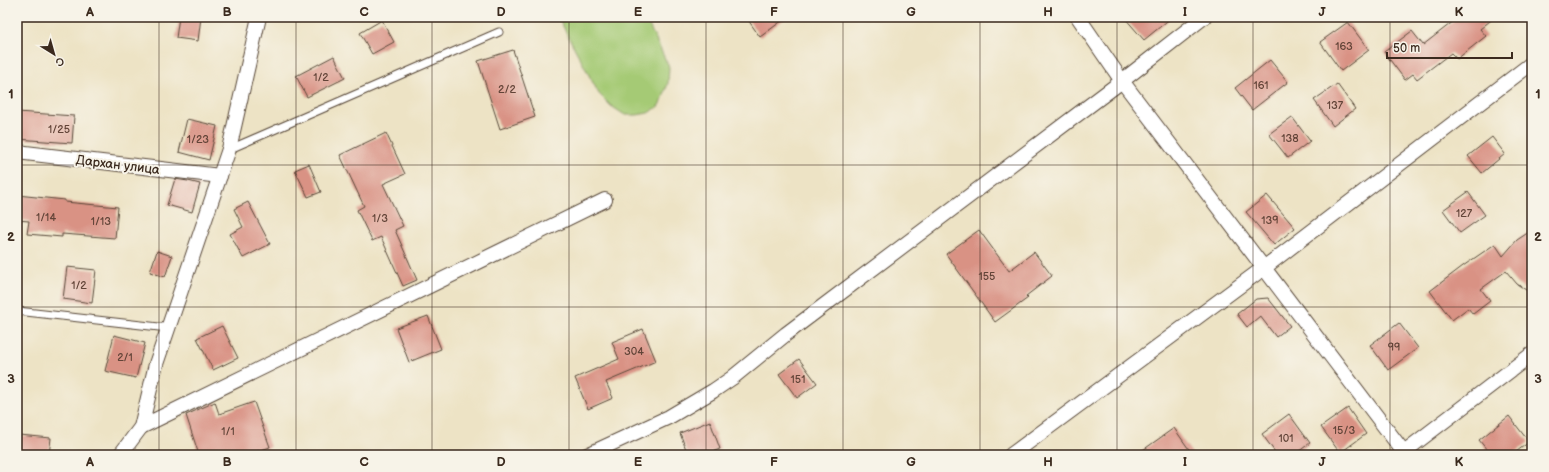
<svg xmlns="http://www.w3.org/2000/svg" width="1549" height="472" font-family="'Balsamiq Sans',sans-serif">
  <rect width="100%" height="100%" fill="#f7f3e8"/>
  <filter id="ink" filterUnits="userSpaceOnUse"><feTurbulence type="fractalNoise" baseFrequency=".025" numOctaves="2"/><feDisplacementMap in="SourceGraphic" scale="8" xChannelSelector="R" yChannelSelector="G"/><feConvolveMatrix kernelMatrix="1 2 1 2 8 2 1 2 1" color-interpolation-filters="sRGB"/></filter>
  <filter id="wash" filterUnits="userSpaceOnUse"><feTurbulence type="fractalNoise" baseFrequency=".012" numOctaves="4" result="noise"/><feDisplacementMap in="SourceGraphic" scale="16" xChannelSelector="R" yChannelSelector="G"/><feGaussianBlur stdDeviation="0.9" result="paint"/><feColorMatrix in="noise" values="0 0 0 0 0 0 0 0 0 0 0 0 0 0 0 0 0 1.4 0 .05"/><feComposite in="paint" operator="in"/></filter>
  <g filter="url(#wash)">
    <rect width="100%" height="100%" fill="#ede3c5"/>
    <path fill="#a5ca74" stroke="#707a49" d="M558,17H645L669,67L668,83L663,98L658,107L648,113L637,115H625L611,106L599,94Z"/>
    <g id="blocks">
      <g fill="#d99284">
        <path d="M179,17H201L198,41L176,38Z"/>
        <path d="M746,17H787L760,37Z"/>
        <path d="M1124,17H1172L1144,40Z"/>
        <path d="M1459,17H1495L1480,29L1486,36L1457,59L1451,53L1417,79L1413,74L1405,80L1384,52L1412,31L1423,45Z"/>
        <path d="M382,20L394,42L372,54L360,33Z"/>
        <path d="M1348,22L1369,50L1341,71L1320,42Z"/>
        <path d="M513,50L535,117L500,129L478,61Z"/>
        <path d="M334,56L345,78L307,97L296,76Z"/>
        <path d="M1270,60L1288,82L1252,110L1235,88Z"/>
        <path d="M1337,84L1355,109L1333,126L1314,100Z"/>
        <path d="M17,112L74,116L72,143L17,139Z"/>
        <path d="M1292,117L1310,141L1288,158L1269,134Z"/>
        <path d="M187,119L217,126L209,160L179,152Z"/>
        <path d="M386,133L405,174L383,184L403,226L395,230L417,280L403,286L381,237L372,241L357,210L364,206L340,155Z"/>
        <path d="M1492,137L1505,154L1482,173L1468,156Z"/>
        <path d="M309,164L321,192L308,197L295,170Z"/>
        <path d="M175,179L188,181L200,184L192,212L167,205Z"/>
        <path d="M1468,192L1485,215L1460,233L1443,210Z"/>
        <path d="M17,195L65,200V202L118,207L115,238L62,234V237L27,234L29,221L17,220Z"/>
        <path d="M1267,195L1295,228L1274,245L1246,212Z"/>
        <path d="M248,202L270,244L243,258L230,234L243,227L234,209Z"/>
        <path d="M979,230L1009,271L1034,252L1052,276L1026,296L1028,298L995,322L946,254Z"/>
        <path d="M1532,230V294L1517,284L1506,271L1481,289L1490,301L1473,314L1468,308L1452,320L1430,291L1463,266L1495,244L1503,256L1517,240Z"/>
        <path d="M157,251L172,256L165,277L150,272Z"/>
        <path d="M67,267L96,270L92,303L63,299Z"/>
        <path d="M1268,298L1290,326L1276,337L1260,316L1247,327L1237,314L1256,299Z"/>
        <path d="M428,316L441,349L409,362L396,328Z"/>
        <path d="M1399,323L1418,348L1388,370L1370,345Z"/>
        <path d="M222,326L238,358L213,370L197,338Z"/>
        <path d="M643,329L656,361L606,382L613,398L588,409L575,378L619,359L612,342Z"/>
        <path d="M114,335L145,343L136,378L105,371Z"/>
        <path d="M799,359L817,383L797,398L779,374Z"/>
        <path d="M215,402L219,414L254,402L270,447L247,455H199L186,415Z"/>
        <path d="M1348,408L1366,434L1340,453L1321,427Z"/>
        <path d="M1289,414L1310,443L1294,455H1277L1262,434Z"/>
        <path d="M1509,416L1529,442L1512,455H1491L1479,440Z"/>
        <path d="M710,421L720,449L704,455H688L680,433Z"/>
        <path d="M1174,428L1193,455H1136Z"/>
        <path d="M19,435L51,438L49,455H17Z"/>
      </g>
    </g>
  </g>
  <g filter="url(#ink)">
    <use href="#blocks" fill-opacity="0" stroke="#564637" stroke-width="1"/>
    <g fill="none" stroke-linecap="round" stroke-linejoin="round">
      <g stroke="#564637" stroke-width="9">
        <g id="service">
          <path d="M230,149L499,32"/>
          <path d="M17,311L168,328"/>
        </g>
      </g>
      <g stroke="#564637" stroke-width="16">
        <g id="minor">
          <path d="M1078,17L1122,81L1406,455"/>
          <path d="M17,152L220,176"/>
          <path d="M141,427L605,200"/>
          <path d="M120,455L141,427L156,364L229,149L259,17"/>
          <path d="M587,455L669,417L713,391L732,378L786,334L1122,81L1204,17"/>
          <path d="M1011,455L1265,267L1532,63"/>
          <path d="M1400,455L1532,354"/>
        </g>
      </g>
      <use href="#service" stroke="#fff" stroke-width="7"/>
      <use href="#minor" stroke="#fff" stroke-width="14"/>
    </g>
  </g>
  <path fill="none" stroke="#3b2a1e" stroke-width="1" stroke-opacity="0.55" d="M159,17V455M296,17V455M432,17V455M569,17V455M706,17V455M843,17V455M980,17V455M1117,17V455M1253,17V455M1390,17V455M17,165H1532M17,307H1532"/>
  <g text-anchor="middle" stroke-width="4" stroke-linejoin="round" paint-order="stroke">
    <g font-size="11" fill="#624438">
      <text x="1344" y="50">163</text>
      <text x="321" y="81">1/2</text>
      <text x="1261" y="89">161</text>
      <text x="507" y="93">2/2</text>
      <text x="1335" y="109">137</text>
      <text x="59" y="133">1/25</text>
      <text x="1290" y="142">138</text>
      <text x="198" y="143">1/23</text>
      <text x="1464" y="217">127</text>
      <text x="46" y="221">1/14</text>
      <text x="380" y="222">1/3</text>
      <text x="1270" y="224">139</text>
      <text x="101" y="225">1/13</text>
      <text x="987" y="280">155</text>
      <text x="79" y="289">1/2</text>
      <text x="1394" y="351">99</text>
      <text x="634" y="355">304</text>
      <text x="125" y="361">2/1</text>
      <text x="798" y="383">151</text>
      <text x="1344" y="434">15/3</text>
      <text x="228" y="435">1/1</text>
      <text x="1286" y="442">101</text>
    </g>
    <g font-size="13" fill="#3b2a1e" stroke="#f7f3e8">
      <text transform="translate(118 164) rotate(7)" y="5">Дархан улица</text>
    </g>
  </g>
  <rect width="1549" height="472" fill="none" stroke="#f7f3e8" stroke-width="44"/>
  <g transform="translate(54 54) rotate(143)" stroke="#f7f3e8" stroke-width="3" paint-order="stroke">
  <path d="M0-3L7 15L0 10L-7 15Z" fill="#3b2a1e"/>
  <text y="-6" font-size="11" font-weight="bold" text-anchor="middle" fill="#3b2a1e">С</text>
  </g>
  <path d="M1387 52v6h125v-6" fill="none" stroke="#3b2a1e" stroke-width="2"/>
  <text x="1393" y="52" font-size="12" fill="#3b2a1e" stroke="#f7f3e8" stroke-width="3" paint-order="stroke">50 m</text>
  <rect x="22" y="22" width="1505" height="428" fill="none" stroke="#3b2a1e" stroke-width="1.5"/>
  <g font-size="13" text-anchor="middle" font-weight="bold" fill="#3b2a1e">
    <text x="90" y="16">A</text>
    <text x="227" y="16">B</text>
    <text x="364" y="16">C</text>
    <text x="501" y="16">D</text>
    <text x="638" y="16">E</text>
    <text x="774" y="16">F</text>
    <text x="911" y="16">G</text>
    <text x="1048" y="16">H</text>
    <text x="1185" y="16">I</text>
    <text x="1322" y="16">J</text>
    <text x="1459" y="16">K</text>
    <text x="11" y="98">1</text>
    <text x="1538" y="98">1</text>
    <text x="11" y="241">2</text>
    <text x="1538" y="241">2</text>
    <text x="11" y="383">3</text>
    <text x="1538" y="383">3</text>
    <text x="90" y="466">A</text>
    <text x="227" y="466">B</text>
    <text x="364" y="466">C</text>
    <text x="501" y="466">D</text>
    <text x="638" y="466">E</text>
    <text x="774" y="466">F</text>
    <text x="911" y="466">G</text>
    <text x="1048" y="466">H</text>
    <text x="1185" y="466">I</text>
    <text x="1322" y="466">J</text>
    <text x="1459" y="466">K</text>
  </g>
</svg>
